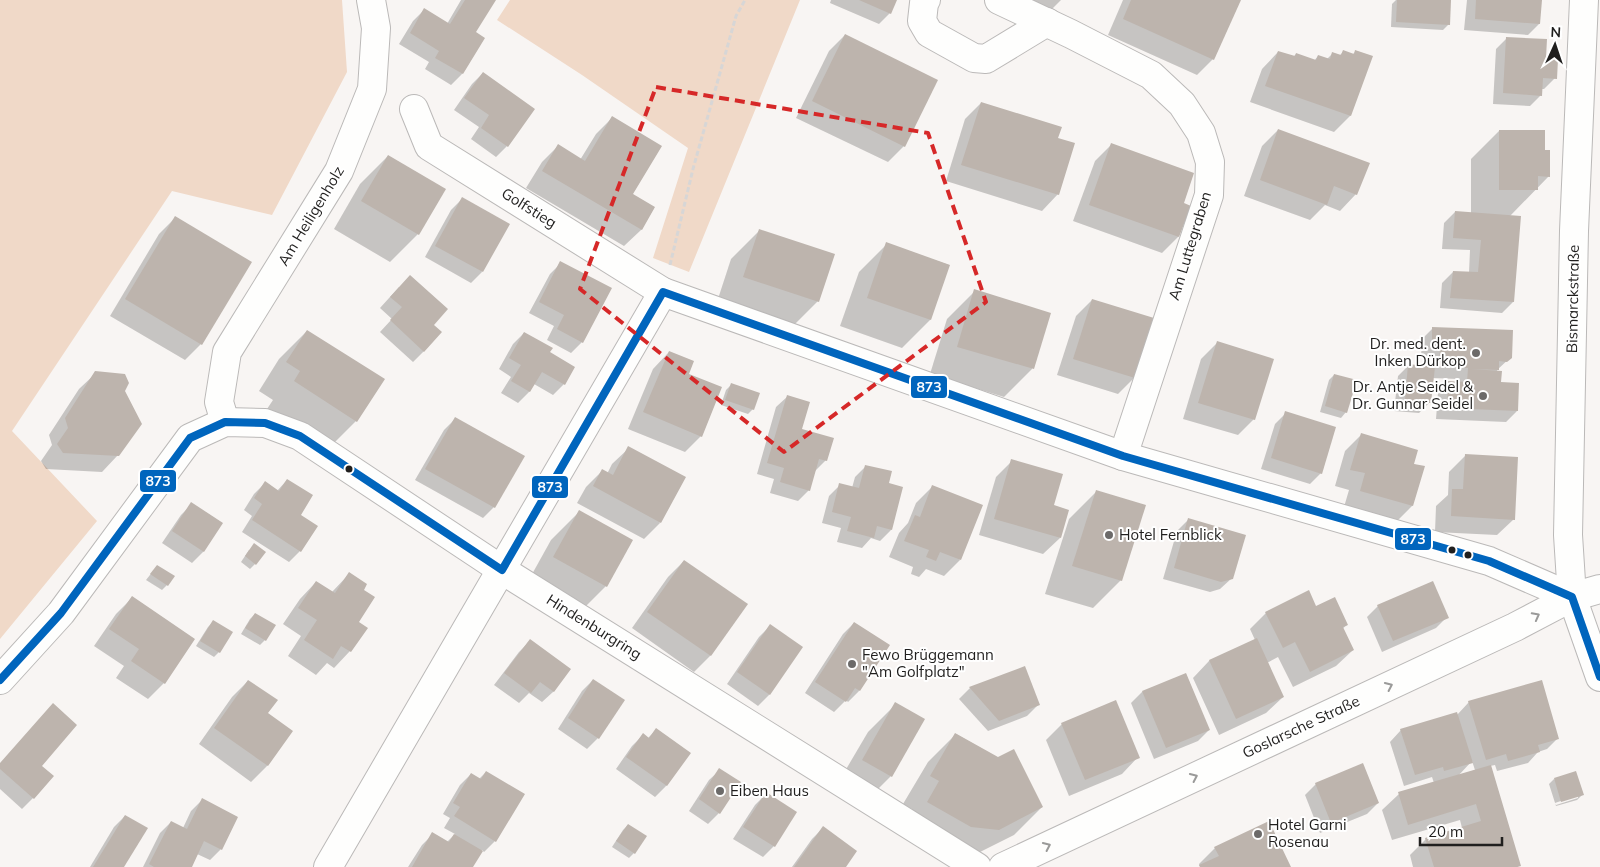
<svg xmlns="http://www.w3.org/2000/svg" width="1600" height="867" font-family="Mulish,sans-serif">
  <rect width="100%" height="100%" fill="#f8f5f3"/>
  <g fill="#f0d9c8">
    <path d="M0,0H342L347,72L272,215L172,191L12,431L97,521L0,639Z"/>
    <path d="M510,0H800L689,272L653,258L688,148L582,75L497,20Z"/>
  </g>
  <g fill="#0003" fill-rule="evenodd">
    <path d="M461,0H494L474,33L483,38L462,74L451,85L425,69L429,62L399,44L413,21L424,10L447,24Z"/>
    <path d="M831,0H896L890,13L879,24L830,3Z"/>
    <path d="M1026,0H1061L1050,11Z"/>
    <path d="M1123,0H1240L1213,59L1197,75L1108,35Z"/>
    <path d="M1396,0H1429L1449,24L1443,30L1391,27L1392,4Z"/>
    <path d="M1467,0H1541L1539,24L1528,35L1464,30Z"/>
    <path d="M845,35L904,146L888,162L796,118L829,51Z"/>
    <path d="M1507,38L1545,59L1555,78L1544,89H1541V95L1530,106L1493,104L1496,49Z"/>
    <path d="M1344,51L1352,55L1356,51L1371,57L1350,116L1334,132L1250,102L1262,69L1278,52L1293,57L1296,54L1314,61L1318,56L1327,59L1332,54L1339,56Z"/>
    <path d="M483,73L507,146L496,157L471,139L479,127L454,110L472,84Z"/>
    <path d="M981,103L1056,139L1058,194L1042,211L946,181L965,119Z"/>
    <path d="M612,118L632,194L654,208L641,230L624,246L526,188L542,162L558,146L580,160L596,134Z"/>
    <path d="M1278,130L1356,194L1340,211L1325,205L1310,220L1244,196L1262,146Z"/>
    <path d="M1499,131L1543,151L1549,176L1510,216L1513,302L1502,313L1440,308L1442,283L1453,272L1469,273L1470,250L1442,249L1444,223L1455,212L1471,213V159Z"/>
    <path d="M1112,144L1182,203L1178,237L1162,253L1073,221L1095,161Z"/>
    <path d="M388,156L418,234L390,262L334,229L360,184Z"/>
    <path d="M462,199L482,272L471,283L425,257L451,210Z"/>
    <path d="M175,218L201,344L185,360L110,316L159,234Z"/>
    <path d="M759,231L818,301L790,329L716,305L731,259Z"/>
    <path d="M887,244L949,265L930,320L902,348L840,326L859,272Z"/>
    <path d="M561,263L582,342L571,353L547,340L554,326L529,313L550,274Z"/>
    <path d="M399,287L432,325L424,351L413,362L380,332L392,319L380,308Z"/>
    <path d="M975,291L1049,314L1032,369L1004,397L930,374L947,319Z"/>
    <path d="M1092,300L1152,319L1134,378L1118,394L1057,375L1076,316Z"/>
    <path d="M1433,328L1511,357L1497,370L1500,383L1517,411L1506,422L1436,419L1438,393L1449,382L1458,383V379L1432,378L1430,402L1419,413L1394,411L1398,376L1409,365L1429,367V358H1421L1422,339Z"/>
    <path d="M307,331L356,421L328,449L267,409L273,400L259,391L279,359Z"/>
    <path d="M524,333L548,353L564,384L553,395L534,384L529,392L518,403L501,393L511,377L499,369L513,344Z"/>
    <path d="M1217,343L1254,419L1238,435L1183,419L1201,359Z"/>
    <path d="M669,352L688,374L701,436L685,452L628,429L653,369Z"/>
    <path d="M96,373L123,390L118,455L102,472L46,469L41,461L52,445L49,435L79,389Z"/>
    <path d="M1334,375L1346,412L1341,418L1320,412L1329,380Z"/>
    <path d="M731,385L753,409L748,414L721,405L726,390Z"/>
    <path d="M788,396L801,430L826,460L815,471L809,490L798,501L770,493L774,479L757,474L776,407Z"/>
    <path d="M1286,413L1321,473L1310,484L1261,469L1275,424Z"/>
    <path d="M455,419L494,507L483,518L415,480L444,430Z"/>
    <path d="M1361,435L1413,464L1423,467L1412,506L1396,522L1344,507L1349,490L1335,486L1345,451Z"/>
    <path d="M629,448L660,523L644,539L577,503L586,487L602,471L607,474L612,464Z"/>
    <path d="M1465,456L1514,519L1497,535L1435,532L1436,506L1448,495L1449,472Z"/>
    <path d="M1012,461L1052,506L1060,538L1043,554L979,535L996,477Z"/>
    <path d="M866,466L887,484L891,530L880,541L871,538L862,548L837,542L841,528L822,523L829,496L840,485L852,488L855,477Z"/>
    <path d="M287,480L299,515L300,551L289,562L242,532L252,516L244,510L254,494L265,483L277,491Z"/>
    <path d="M932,487L960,560L944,576L926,569L919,577L911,574L913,567L889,557L899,533L908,523L916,503Z"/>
    <path d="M1097,491L1121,580L1093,608L1045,594L1069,519Z"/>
    <path d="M192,504L222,523L203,552L192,563L162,543L181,515Z"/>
    <path d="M579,512L606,586L578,614L526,585L551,540Z"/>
    <path d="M1188,520L1232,578L1220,589L1210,592L1163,579L1177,531Z"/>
    <path d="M249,550L255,564L250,569L241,562Z"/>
    <path d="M684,561L746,605L710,656L694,672L632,628L668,577Z"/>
    <path d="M157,566L167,585L162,590L146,580Z"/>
    <path d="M349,574L362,590L350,651L334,668L327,663L316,675L288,656L301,636L283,624L300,599L316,582L332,592Z"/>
    <path d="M132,598L164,683L148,699L116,678L124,666L94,646L116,614Z"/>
    <path d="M1378,606L1447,617L1436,628L1382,652L1367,617Z"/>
    <path d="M1316,608L1347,625L1342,629L1353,650L1336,666L1293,687L1278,657L1267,663L1283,697L1266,713L1219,735L1193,678L1209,661L1255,640L1250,629L1266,613Z"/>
    <path d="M255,614L265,640L260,645L241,634L250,619Z"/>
    <path d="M213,622L219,652L214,657L196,646L208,627Z"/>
    <path d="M854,623L859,691L848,702L846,700L834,712L805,693L843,634Z"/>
    <path d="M770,626L802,647L769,695L758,706L727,684L759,637Z"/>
    <path d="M530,641L569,670L553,692L542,702L529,693L519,703L494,685L519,652Z"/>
    <path d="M1024,668L1038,705L1027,716L988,731L959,699L970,688Z"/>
    <path d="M1186,674L1209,730L1198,741L1154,759L1131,703L1142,692Z"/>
    <path d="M593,680L598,738L587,749L558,729L582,691Z"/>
    <path d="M248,681L267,714L291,732L267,766L251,782L199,744L232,697Z"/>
    <path d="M1469,702L1558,738L1547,749L1538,752L1528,763L1497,771L1495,765L1490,766L1519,865L1518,867H1413L1410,855L1426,839L1462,828L1460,820L1392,840L1382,810L1399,794L1434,783L1432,777L1404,786L1390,742L1401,730L1457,715ZM1472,761L1475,770L1458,776Z"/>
    <path d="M896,704L891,776L863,804L835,788L868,732Z"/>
    <path d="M1062,724L1138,757L1122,774L1069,796L1046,740Z"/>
    <path d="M656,730L689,753L666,786L655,797L616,769L632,746L643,735L648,738Z"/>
    <path d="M956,734L998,758L1042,807L1014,835L970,857L900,830L912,809L903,804L928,762Z"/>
    <path d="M0,764L40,766L33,798L22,809L0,789Z"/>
    <path d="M720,770L719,813L708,824L689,811L709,780Z"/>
    <path d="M486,772L495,841L484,852L482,850L472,867H408L422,845L433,834L447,842L455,834L444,828L450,818L443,814L460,785L471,774L479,779Z"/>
    <path d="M1554,779L1583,794L1577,800L1556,806L1549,784ZM1578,795V798L1556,805L1555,803Z"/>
    <path d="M1316,784L1378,803L1367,814L1320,833L1305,795Z"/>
    <path d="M766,794L774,846L763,857L733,839L755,805Z"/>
    <path d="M202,800L237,817L221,849L210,860L197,854L190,867H143L160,833L171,822L183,828L191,811Z"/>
    <path d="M125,816L123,867H90L114,827Z"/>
    <path d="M628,825L634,853L629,858L612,847L623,830Z"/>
    <path d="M823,828L844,867H792L812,839Z"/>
    <path d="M1215,848L1290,867H1200L1199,864Z"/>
  </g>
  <g fill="#bdb4ad">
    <path d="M465,0H496L476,32L485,38L463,74L435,58L439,51L410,33L424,8L450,24Z"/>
    <path d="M859,0H897L891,14Z"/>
    <path d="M1131,0H1241L1214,60L1123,19Z"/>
    <path d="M1397,0H1451L1450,25L1396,22Z"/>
    <path d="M1476,0H1542L1540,24L1475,19Z"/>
    <path d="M845,34L938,80L905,147L812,101Z"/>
    <path d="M1506,37L1547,39L1546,58L1558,59L1557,79L1543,78L1542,96L1503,93Z"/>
    <path d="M1343,50L1354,54L1355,50L1373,56L1351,116L1265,86L1278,51L1295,56L1296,53L1316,60L1318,55L1330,59L1332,52L1341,55Z"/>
    <path d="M483,72L535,109L508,147L481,128L489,115L464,98Z"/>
    <path d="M981,102L1062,127L1058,138L1075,143L1059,195L961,165Z"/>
    <path d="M612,116L662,146L633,194L655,207L642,230L542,171L558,144L585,161Z"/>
    <path d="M1278,129L1370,163L1357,195L1334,186L1327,205L1260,180Z"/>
    <path d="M1499,130H1545V150H1550V177L1538,176V190H1499Z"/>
    <path d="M1111,143L1194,173L1184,203L1191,206L1179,237L1089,205Z"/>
    <path d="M388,155L446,189L419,235L361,201Z"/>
    <path d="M462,197L510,224L483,272L435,246Z"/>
    <path d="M1455,211L1521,216L1514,302L1450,298L1453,271L1478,272L1481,240L1453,238Z"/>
    <path d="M175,216L252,262L202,345L125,299Z"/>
    <path d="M759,229L835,254L819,302L743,277Z"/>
    <path d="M886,242L950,265L931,320L867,298Z"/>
    <path d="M560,261L612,288L583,343L557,329L564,315L539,302Z"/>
    <path d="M410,275L448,309L434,325L442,332L424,352L390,320L402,307L390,297Z"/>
    <path d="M974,289L1051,313L1034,369L957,347Z"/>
    <path d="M1092,299L1154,318L1135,378L1073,359Z"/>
    <path d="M1432,327L1513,330L1512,358L1507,362L1499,361V370L1471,369L1502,371L1501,382L1519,383L1518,411L1447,408L1448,381L1467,382L1468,368L1439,367L1440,348L1432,347Z"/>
    <path d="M307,330L385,379L357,422L294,381L300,371L286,362Z"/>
    <path d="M524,332L553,348L550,352L575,367L565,385L542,372L530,392L511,381L521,365L509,358Z"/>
    <path d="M1217,341L1274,359L1255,420L1198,403Z"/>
    <path d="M669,351L694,361L689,374L722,387L702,437L643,412Z"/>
    <path d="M1408,364L1435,367L1431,403L1405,400Z"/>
    <path d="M95,371L125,374L129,383L125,391L142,424L119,456L63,453L57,444L68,428L65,418Z"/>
    <path d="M1334,374L1357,380L1347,413L1325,406Z"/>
    <path d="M731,383L760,393L754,410L725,400Z"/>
    <path d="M787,395L810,402L802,429L834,438L827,461L819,459L810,491L780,482L784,468L767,463Z"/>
    <path d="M1285,411L1336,427L1322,474L1271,458Z"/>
    <path d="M455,417L525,456L495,508L425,469Z"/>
    <path d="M1361,433L1418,450L1414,464L1425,466L1413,506L1360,491L1365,473L1350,470Z"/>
    <path d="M628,446L686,477L661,523L593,486L602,469L613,475Z"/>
    <path d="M1465,454L1518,457L1515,520L1451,516L1452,489H1463Z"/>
    <path d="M1011,459L1063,474L1054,505L1069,510L1061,538L994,519Z"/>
    <path d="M865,465L892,471L889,483L903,487L892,530L877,526L874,538L847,531L851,517L832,512L839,483L859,488Z"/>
    <path d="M287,479L313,495L301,515L318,526L301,552L252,520L262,504L254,498L265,481L279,491Z"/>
    <path d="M932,485L983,505L961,560L940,552L936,561L926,557L929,550L904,541L915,515L920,517Z"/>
    <path d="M1096,490L1146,505L1122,581L1072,566Z"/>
    <path d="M191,502L223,523L204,552L172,531Z"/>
    <path d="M579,510L633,540L607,587L553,557Z"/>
    <path d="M1188,518L1246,535L1233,579L1221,582L1174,568Z"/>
    <path d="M254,543L266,552L256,565L245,556Z"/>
    <path d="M684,560L748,604L711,656L647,612Z"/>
    <path d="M157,565L175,576L168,586L150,574Z"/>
    <path d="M349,572L367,584L364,590L375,597L359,622L368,628L351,652L341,646L333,659L304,640L317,620L298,608L316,581L335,593Z"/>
    <path d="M1433,581L1449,618L1393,641L1377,605Z"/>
    <path d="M1309,590L1316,606L1335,597L1348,625L1343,627L1354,650L1310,672L1295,642L1283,648L1265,612Z"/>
    <path d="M132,596L195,639L165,684L131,661L139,649L109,629Z"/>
    <path d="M255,613L276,625L266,641L245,628Z"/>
    <path d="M213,620L233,632L220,653L200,641Z"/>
    <path d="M854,622L890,645L860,691L855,688L846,702L815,682Z"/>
    <path d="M770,624L803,647L770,695L737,672Z"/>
    <path d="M1257,638L1284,697L1236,719L1209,660Z"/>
    <path d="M530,639L571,669L554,692L540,682L531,693L504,673Z"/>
    <path d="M1025,666L1040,705L999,721L969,687Z"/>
    <path d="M1186,673L1210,730L1166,748L1142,691Z"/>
    <path d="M593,679L625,700L599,739L568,718Z"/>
    <path d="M248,680L278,700L268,713L293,731L268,766L214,728Z"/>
    <path d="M1542,680L1559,739L1538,745L1540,752L1508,761L1506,754L1486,760L1468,701Z"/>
    <path d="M1116,700L1140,758L1085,780L1061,723Z"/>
    <path d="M895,702L925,719L892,777L862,760Z"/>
    <path d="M53,703L77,725L42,766L54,776L34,799L0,769V763Z"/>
    <path d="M1457,712L1473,763L1444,771L1443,767L1415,775L1400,729Z"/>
    <path d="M656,728L691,753L667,786L626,757L643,733L649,738Z"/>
    <path d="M955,733L998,757L1014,749L1043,807L999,830L971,827L927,802L939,781L930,776Z"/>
    <path d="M1363,763L1379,803L1331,823L1315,783Z"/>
    <path d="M1491,765L1521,866L1517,867H1434L1425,838L1481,821L1476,804L1408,825L1398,792Z"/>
    <path d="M719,768L741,782L720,814L699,799Z"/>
    <path d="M486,771L525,794L496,842L454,816L460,807L453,803L471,773L481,779Z"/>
    <path d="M1576,771L1584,795L1561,802L1554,778Z"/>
    <path d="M766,792L797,812L775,847L743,827Z"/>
    <path d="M202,798L238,817L222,850L204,841L192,867H154L149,864L171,821L187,829Z"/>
    <path d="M125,815L148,828L124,867H93Z"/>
    <path d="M1269,821L1291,867H1200L1199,865L1219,856L1214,847Z"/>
    <path d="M628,824L647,836L635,854L616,841Z"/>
    <path d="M823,826L857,851L846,867H794Z"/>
    <path d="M432,832L449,842L454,834L483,851L473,867H412Z"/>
  </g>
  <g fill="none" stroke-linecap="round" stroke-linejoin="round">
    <g stroke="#bbb9b8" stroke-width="30">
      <g id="minor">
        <path d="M926,0L924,3L922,21L929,33L974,58L986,59L1047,22"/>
        <path d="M999,0L1071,34L1151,75L1182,104L1201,133L1210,162L1209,195L1123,456"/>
        <path d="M1584,0L1574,231L1568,535L1572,597L1600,677"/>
        <path d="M414,109L429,146L663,292"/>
        <path d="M225,422L219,402L227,352L339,171L372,89L376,28L371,0"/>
        <path d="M0,680L61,613L190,438L225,422L265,423L300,436L502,570L977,867"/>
        <path d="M328,867L663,292L1123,456L1489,561L1572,597"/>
        <path d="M1003,867L1515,627L1572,597L1600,589"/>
      </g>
    </g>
    <path stroke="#d7d6d6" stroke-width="3" stroke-dasharray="5 2.5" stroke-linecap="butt" d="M670,265L693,169L736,16L745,0"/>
    <use href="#minor" stroke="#fefefd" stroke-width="28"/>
    <g stroke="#fff" stroke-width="11">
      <path id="bus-1" d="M0,680L61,613L190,438L225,422L265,423L300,436L502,570L663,292L1123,456L1489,561L1572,597L1600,677"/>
    </g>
    <use href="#bus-1" stroke="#0065bd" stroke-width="8"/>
  </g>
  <defs><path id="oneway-chevron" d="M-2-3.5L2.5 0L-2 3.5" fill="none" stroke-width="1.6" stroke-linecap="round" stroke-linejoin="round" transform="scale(1.25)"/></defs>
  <g stroke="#9a9a99">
    <use href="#oneway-chevron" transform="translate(1536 616) rotate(-28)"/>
    <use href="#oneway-chevron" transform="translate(1389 686) rotate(-25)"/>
    <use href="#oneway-chevron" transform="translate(1194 777) rotate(-25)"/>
    <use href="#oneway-chevron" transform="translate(1047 846) rotate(-25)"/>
  </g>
  <path fill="none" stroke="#d62828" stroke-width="4" stroke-dasharray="10 6" stroke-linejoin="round" d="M656,87L928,133L986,302L784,452L580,289Z"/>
  <g fill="#6c6a69" stroke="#fff" stroke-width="2">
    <circle cx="1476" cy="353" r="5"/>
    <circle cx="1483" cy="396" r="5"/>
    <circle cx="1109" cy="535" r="5"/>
    <circle cx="852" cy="664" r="5"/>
    <circle cx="720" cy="791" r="5"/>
    <circle cx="1258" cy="834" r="5"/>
  </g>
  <g fill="#201f1e" stroke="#fff" stroke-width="2">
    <circle cx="349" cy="469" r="4.5"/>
    <circle cx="1452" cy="550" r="4.5"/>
    <circle cx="1468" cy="555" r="4.5"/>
  </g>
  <g text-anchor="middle" stroke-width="4" stroke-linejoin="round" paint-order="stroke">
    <g font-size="15" fill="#201f1e" stroke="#fff">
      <text transform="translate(529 208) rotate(32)" y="5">Golfstieg</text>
      <text transform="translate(311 216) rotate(-59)" y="5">Am Heiligenholz</text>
      <text transform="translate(1190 246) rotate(-73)" y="5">Am Luttegraben</text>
      <text transform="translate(1573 299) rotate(-89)" y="5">Bismarckstraße</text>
      <text transform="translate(594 627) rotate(32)" y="5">Hindenburgring</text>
      <text transform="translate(1301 727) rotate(-25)" y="5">Goslarsche Straße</text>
    </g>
    <g font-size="15" fill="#201f1e" stroke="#fff" text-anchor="start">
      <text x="1466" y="349" text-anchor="end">Dr. med. dent.<tspan x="1466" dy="17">Inken Dürkop</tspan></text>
      <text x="1473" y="392" text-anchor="end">Dr. Antje Seidel &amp;<tspan x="1473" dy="17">Dr. Gunnar Seidel</tspan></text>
      <text x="1119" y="540">Hotel Fernblick</text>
      <text x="862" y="660">Fewo Brüggemann<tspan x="862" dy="17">"Am Golfplatz"</tspan></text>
      <text x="730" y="796">Eiben Haus</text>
      <text x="1268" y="830">Hotel Garni<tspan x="1268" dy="17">Rosenau</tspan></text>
    </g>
  </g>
  <g stroke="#fff" stroke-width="2">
    <rect x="910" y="375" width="38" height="24" rx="5" fill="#0065bd"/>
    <rect x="139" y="469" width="38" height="24" rx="5" fill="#0065bd"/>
    <rect x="531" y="475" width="38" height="24" rx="5" fill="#0065bd"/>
    <rect x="1394" y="527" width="38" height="24" rx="5" fill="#0065bd"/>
  </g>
  <g font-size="14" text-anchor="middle" font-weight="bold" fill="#fff">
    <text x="929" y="392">873</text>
    <text x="158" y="486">873</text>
    <text x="550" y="492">873</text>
    <text x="1413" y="544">873</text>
  </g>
  <g transform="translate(1555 45) rotate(3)" stroke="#ffffff" stroke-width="4" paint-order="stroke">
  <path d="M0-4L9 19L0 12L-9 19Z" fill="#201f1e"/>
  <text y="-8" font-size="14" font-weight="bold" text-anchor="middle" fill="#201f1e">N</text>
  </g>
  <path d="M1420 837v8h82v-8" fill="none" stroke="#201f1e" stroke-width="2.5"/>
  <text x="1428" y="837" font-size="15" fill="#201f1e" stroke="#ffffff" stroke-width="4" paint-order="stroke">20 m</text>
</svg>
